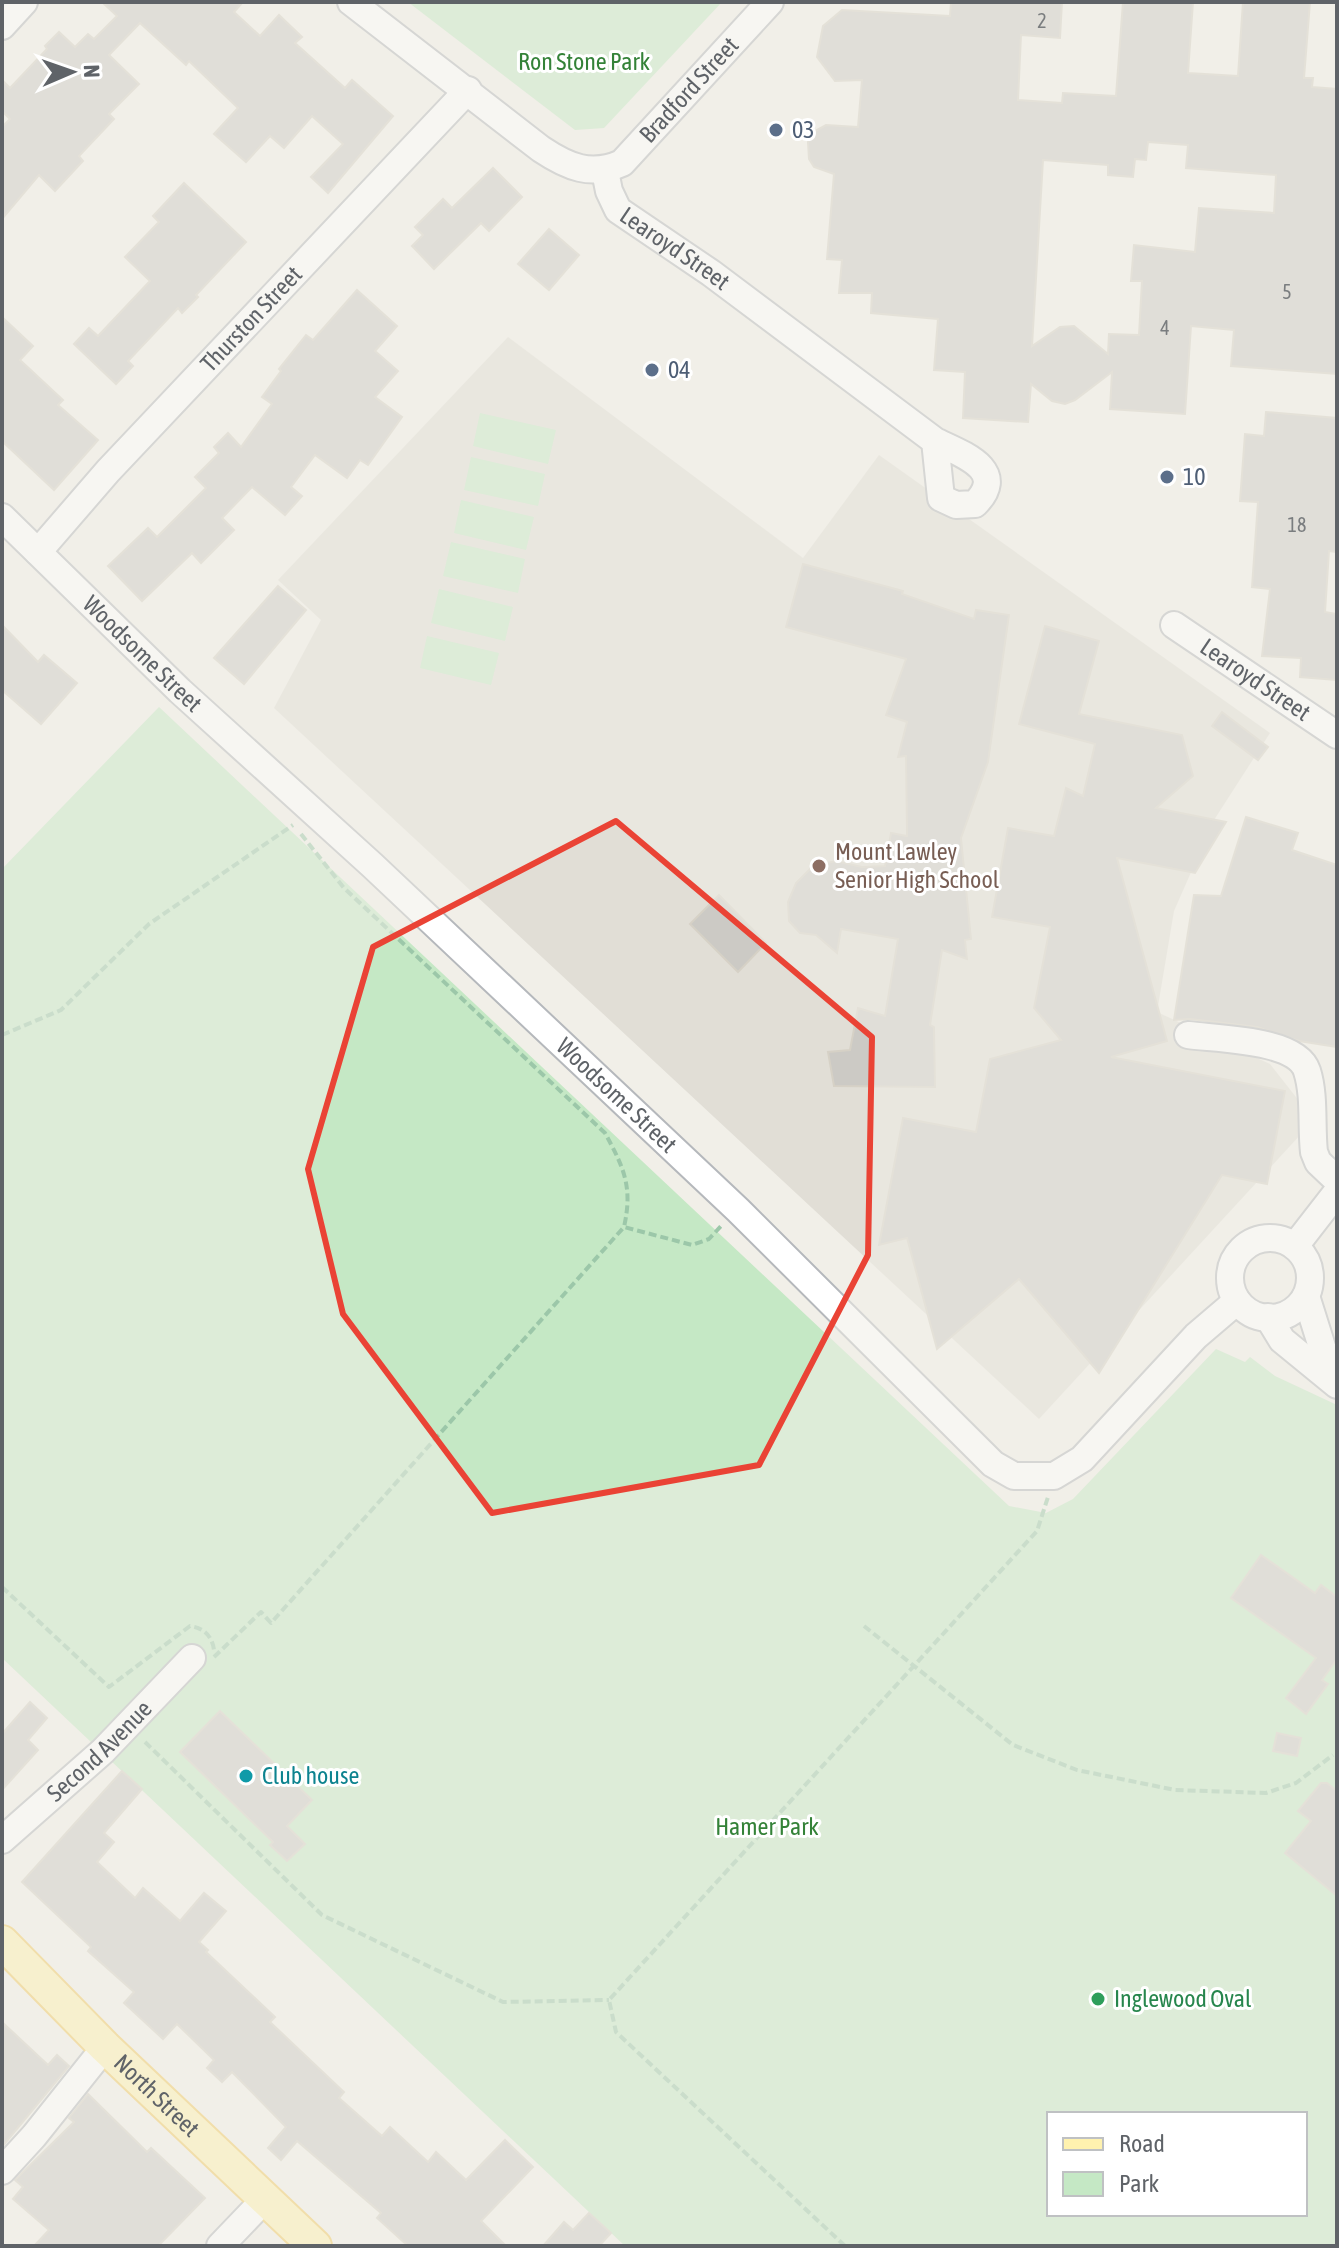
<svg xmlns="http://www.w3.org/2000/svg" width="1339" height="2248" font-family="'Asap Condensed',sans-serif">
  <rect width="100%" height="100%" fill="#f1efe8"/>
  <path fill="#e1ded6" d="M508,337L803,558L879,455L1270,733L1214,820L1174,911L1157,1012L1270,1064L1314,1120L1039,1419L274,708L321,620L278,580Z"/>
  <g fill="#c5e8c5" fill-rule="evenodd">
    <path d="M408,2H722L604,128L575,130Z"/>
    <path d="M480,413L556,430L548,464L473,446Z"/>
    <path d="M471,457L545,474L538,506L464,490Z"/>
    <path d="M461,500L534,517L526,550L454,533Z"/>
    <path d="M451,542L525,559L518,593L443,576Z"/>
    <path d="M439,589L513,607L505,641L431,623Z"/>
    <path d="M427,636L499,653L491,685L420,668Z"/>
    <path d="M159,707L1009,1506L1046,1513L1073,1499L1216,1349L1245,1362L1250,1357L1275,1376L1337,1405V2246H625L2,1658V869ZM1049,2114H1305V2214H1049Z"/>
  </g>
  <g fill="#cccac5" stroke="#d6d1c6" stroke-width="2" fill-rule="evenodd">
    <path d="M102,2H243L234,12L260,36L279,15L302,37L295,43L345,88L352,80L393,116L328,193L311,177L343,144L312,116L284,148L270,136L246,162L214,134L238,108L189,61L186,65L140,23L109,55L139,84L109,114L114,119L79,156L83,161L55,191L39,175L2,219V127L10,119L2,111V80L10,88L47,49L45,46L59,32L75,47L88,34L94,39L117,16Z"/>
    <path d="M951,2H1062L1060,38L1021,35L1018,100L1062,103L1063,93L1116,96L1123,2H1193L1188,73L1238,76L1243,2H1310L1304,78H1313L1312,87L1337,89V374L1231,366L1234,330L1191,326L1185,414L1110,409L1112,372L1075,400L1065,404L1052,401L1031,384L1028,422L963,418L965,372L934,370L938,319L871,313L872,293H839L842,260L827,259L834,174L814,167L809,159L808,142L815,131L826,125L858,127L862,80L835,81L817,57L823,26L842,10L950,16ZM1148,142L1188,145L1186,168L1276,175L1274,213L1199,208L1195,252L1134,245L1131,281H1142L1139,335L1109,334L1108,354L1074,326L1060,327L1032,346L1043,160L1108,165V175L1133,177L1135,159L1146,160Z"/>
    <path d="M493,168L522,197L489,231L481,223L434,269L412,246L423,235L415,227L443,199L452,208Z"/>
    <path d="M184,183L246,242L196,295L198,297L182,313L178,308L128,361L133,366L116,384L74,344L89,328L98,336L150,281L125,257L159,222L153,216Z"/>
    <path d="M549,229L579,255L549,290L518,264Z"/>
    <path d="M357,290L397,326L375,351L398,371L375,397L402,417L368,465L360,460L347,478L315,455L291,487L302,496L285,515L252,487L222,518L234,530L201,563L192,553L142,601L108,566L148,528L157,537L206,488L195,477L219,453L214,447L228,433L241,447L272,404L262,397L281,371L279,369L306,335L313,340Z"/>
    <path d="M2,317L33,346L20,360L63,400L58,405L98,440L54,490L2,441Z"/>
    <path d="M1266,412L1337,418V552L1329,551L1325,612L1337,614L1336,680L1300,677L1301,658L1262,656L1270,589L1252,587L1258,502L1240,501L1245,434L1264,436Z"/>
    <path d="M803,564L903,591L902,594L974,619L976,610L1009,615L988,762L961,838L971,939L965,940L967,959L942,950L930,1025L934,1027L935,1087L834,1086L828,1052L850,1050L858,1008L885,1016L898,939L841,929L837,953L816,935L800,933L789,921L788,902L796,883L813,866L836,861L862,867L885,866L891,833L907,836L906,756L898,757L907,722L886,715L906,659L786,627Z"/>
    <path d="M278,586L306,610L244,684L214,658Z"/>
    <path d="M2,625L38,662L44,655L77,683L41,724L2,690Z"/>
    <path d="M1045,626L1099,641L1079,714L1182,735L1193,776L1156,808L1226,822L1195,873L1117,858L1167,1041L1111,1057L1285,1091L1267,1184L1222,1175L1099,1373L1019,1279L937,1349L907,1238L879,1245L903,1118L976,1132L990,1059L1061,1040L1034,1008L1050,927L992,917L1008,828L1054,836L1066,788L1083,796L1095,744L1019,724Z"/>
    <path d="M1222,712L1268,747L1258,760L1212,726Z"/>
    <path d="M1246,817L1298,833L1292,850L1337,865V1047L1299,1041L1257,1027L1190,1019L1174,1020L1194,895L1221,896Z"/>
    <path d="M719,895L766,943L738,972L690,924Z"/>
    <path d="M1261,1555L1315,1593L1321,1585L1337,1597V1659L1322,1680L1328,1684L1306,1714L1286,1698L1316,1658L1231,1598Z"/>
    <path d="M30,1702L47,1718L28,1740L38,1750L2,1790V1734Z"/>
    <path d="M220,1711L312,1800L287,1826L305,1844L287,1861L270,1845L273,1842L180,1752Z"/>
    <path d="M1277,1733L1301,1738L1297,1756L1273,1751Z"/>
    <path d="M122,1771L142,1789L104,1833L114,1842L97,1862L135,1898L143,1888L180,1921L204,1893L226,1911L199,1942L208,1950L206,1952L275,2017L270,2022L344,2092L339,2098L382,2136L390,2127L428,2162L436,2152L466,2180L505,2140L533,2167L481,2221L506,2246H408L377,2218L381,2213L297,2141L281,2160L268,2148L286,2127L232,2072L222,2082L207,2068L214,2060L177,2024L163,2039L124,2003L134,1992L88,1951L91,1947L22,1882Z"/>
    <path d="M1321,1783H1327L1337,1791V1896L1285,1853L1311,1821L1298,1811Z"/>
    <path d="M2,2022L48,2065L57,2055L69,2066L2,2147Z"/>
    <path d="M88,2094L147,2152L151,2148L205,2198L158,2246H34L49,2230L13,2199L23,2187L15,2180L74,2122L69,2118Z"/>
    <path d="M589,2213L611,2233L599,2246H543L564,2222L573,2230Z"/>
  </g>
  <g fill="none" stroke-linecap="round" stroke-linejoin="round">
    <g stroke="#b5b8bc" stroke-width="30">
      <g id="minor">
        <path id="s1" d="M351,2L541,149C568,167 591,177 622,163L770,2"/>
        <path d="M2,26L24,2"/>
        <path id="s2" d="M605,171L609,191L618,210L711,273L935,441C962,454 1009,470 975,504L956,505L941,498L935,441"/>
        <path id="s3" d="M2,517L180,691L372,865L738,1210L993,1464L1014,1476H1054L1082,1459L1196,1336L1237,1301"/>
        <path id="s4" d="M38,552L108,471L468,90"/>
        <path id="s5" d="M1174,625L1337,735"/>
        <path d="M1188,1035C1217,1039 1297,1039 1307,1071C1315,1096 1311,1126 1314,1152L1318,1162L1337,1180"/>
        <circle cx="1270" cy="1278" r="40"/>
        <path d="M1295,1246L1337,1192"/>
        <path d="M1306,1296L1323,1350L1337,1367"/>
        <path d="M1268,1317L1282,1340L1337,1385"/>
        <path id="s6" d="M2,1840L103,1751L192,1658"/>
        <path d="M2,2171L34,2136L105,2047"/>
        <path d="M220,2246L265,2199"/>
      </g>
    </g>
    <g stroke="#f2c960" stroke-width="36">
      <g id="major">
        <path id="s7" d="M2,1942L105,2047L315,2246"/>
      </g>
    </g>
    <g stroke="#9cc7a9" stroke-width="4" stroke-dasharray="8 4" stroke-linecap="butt">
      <path d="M301,834L344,888L605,1133C624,1168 633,1187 624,1227"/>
      <path d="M2,1035L61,1010L149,924L293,825"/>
      <path d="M2,1587L109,1687L190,1626C204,1628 212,1636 214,1650"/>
      <path d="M864,1626L1013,1745L1077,1770L1175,1790L1266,1793L1296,1783L1333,1755"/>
      <path d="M214,1657L261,1612L271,1623L624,1227L692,1245L709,1239L722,1225"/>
      <path d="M145,1742L322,1915L503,2002L609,2000"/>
      <path d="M845,2246L616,2032L609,2000L1037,1531L1048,1497"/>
    </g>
    <use href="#minor" stroke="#fff" stroke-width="26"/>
    <use href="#major" stroke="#fff2af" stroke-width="32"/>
  </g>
  <path d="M0 0H1339V2248H0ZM616,821L872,1037L868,1255L759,1465L492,1513L343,1314L308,1169L373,947Z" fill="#f1efe8" fill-opacity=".55" fill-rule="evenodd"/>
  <path fill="none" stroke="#ea4335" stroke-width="6" stroke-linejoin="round" d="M616,821L872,1037L868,1255L759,1465L492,1513L343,1314L308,1169L373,947Z"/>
  <g fill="#5c6f8a" stroke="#fff" stroke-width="3">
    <circle cx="776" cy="130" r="8"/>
    <circle cx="652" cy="370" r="8"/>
    <circle cx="1167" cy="477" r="8"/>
  </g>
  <circle fill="#8d6e63" stroke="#fff" stroke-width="3" cx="819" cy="866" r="8"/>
  <circle fill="#0f9aa8" stroke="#fff" stroke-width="3" cx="246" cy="1776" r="8"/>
  <circle fill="#2e9e5b" stroke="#fff" stroke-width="3" cx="1098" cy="1999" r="8"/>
  <g text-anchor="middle" stroke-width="6" stroke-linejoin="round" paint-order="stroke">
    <g font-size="20" fill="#7a7d7f">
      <text x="1042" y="28">2</text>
      <text x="1287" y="299">5</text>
      <text x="1165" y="335">4</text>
      <text x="1297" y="532">18</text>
    </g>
    <g font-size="24" fill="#348238" stroke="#fff">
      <text x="584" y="70">Ron Stone Park</text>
      <text x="767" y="1835">Hamer Park</text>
    </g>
    <g font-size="24" fill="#5f6368" stroke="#fff">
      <text dy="8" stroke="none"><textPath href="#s1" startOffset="426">Bradford Street</textPath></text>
      <text dy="8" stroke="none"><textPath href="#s2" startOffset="110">Learoyd Street</textPath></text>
      <text dy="8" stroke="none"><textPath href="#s4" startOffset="316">Thurston Street</textPath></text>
      <text dy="8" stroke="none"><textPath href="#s3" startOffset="196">Woodsome Street</textPath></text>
      <text dy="8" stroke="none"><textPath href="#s5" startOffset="98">Learoyd Street</textPath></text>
      <text dy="8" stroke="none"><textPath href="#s3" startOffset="844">Woodsome Street</textPath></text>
      <text dy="8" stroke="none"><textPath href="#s6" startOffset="132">Second Avenue</textPath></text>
      <text dy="8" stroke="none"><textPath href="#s7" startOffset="218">North Street</textPath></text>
    </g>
    <g font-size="24" fill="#4e5e75" stroke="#fff" text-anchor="start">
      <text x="792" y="138">03</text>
      <text x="668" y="378">04</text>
      <text x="1183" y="485">10</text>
    </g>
    <g font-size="24" fill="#785e54" stroke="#fff" text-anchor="start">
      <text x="835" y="860">Mount Lawley<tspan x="835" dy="28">Senior High School</tspan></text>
    </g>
    <g font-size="24" fill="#0d838f" stroke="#fff" text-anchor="start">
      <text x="262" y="1784">Club house</text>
    </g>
    <g font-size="24" fill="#27864d" stroke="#fff" text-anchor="start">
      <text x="1114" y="2007">Inglewood Oval</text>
    </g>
  </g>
  <rect width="1339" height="2248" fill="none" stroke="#5f6368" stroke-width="8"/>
  <rect x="1047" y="2112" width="260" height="104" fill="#ffffff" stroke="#bfc1c3" stroke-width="2"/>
  <rect x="1063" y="2138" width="40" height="12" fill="#fff2af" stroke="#bfc1c3" stroke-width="2"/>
  <text x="1119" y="2152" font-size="24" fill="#5f6368">Road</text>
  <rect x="1063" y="2172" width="40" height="24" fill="#c5e8c5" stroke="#bfc1c3" stroke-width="2"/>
  <text x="1119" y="2192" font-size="24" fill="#5f6368">Park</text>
  <g transform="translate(72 72) rotate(88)" stroke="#ffffff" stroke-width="6" paint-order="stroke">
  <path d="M0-6L14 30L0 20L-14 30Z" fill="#5f6368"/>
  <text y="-12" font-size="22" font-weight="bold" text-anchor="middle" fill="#5f6368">N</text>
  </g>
</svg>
